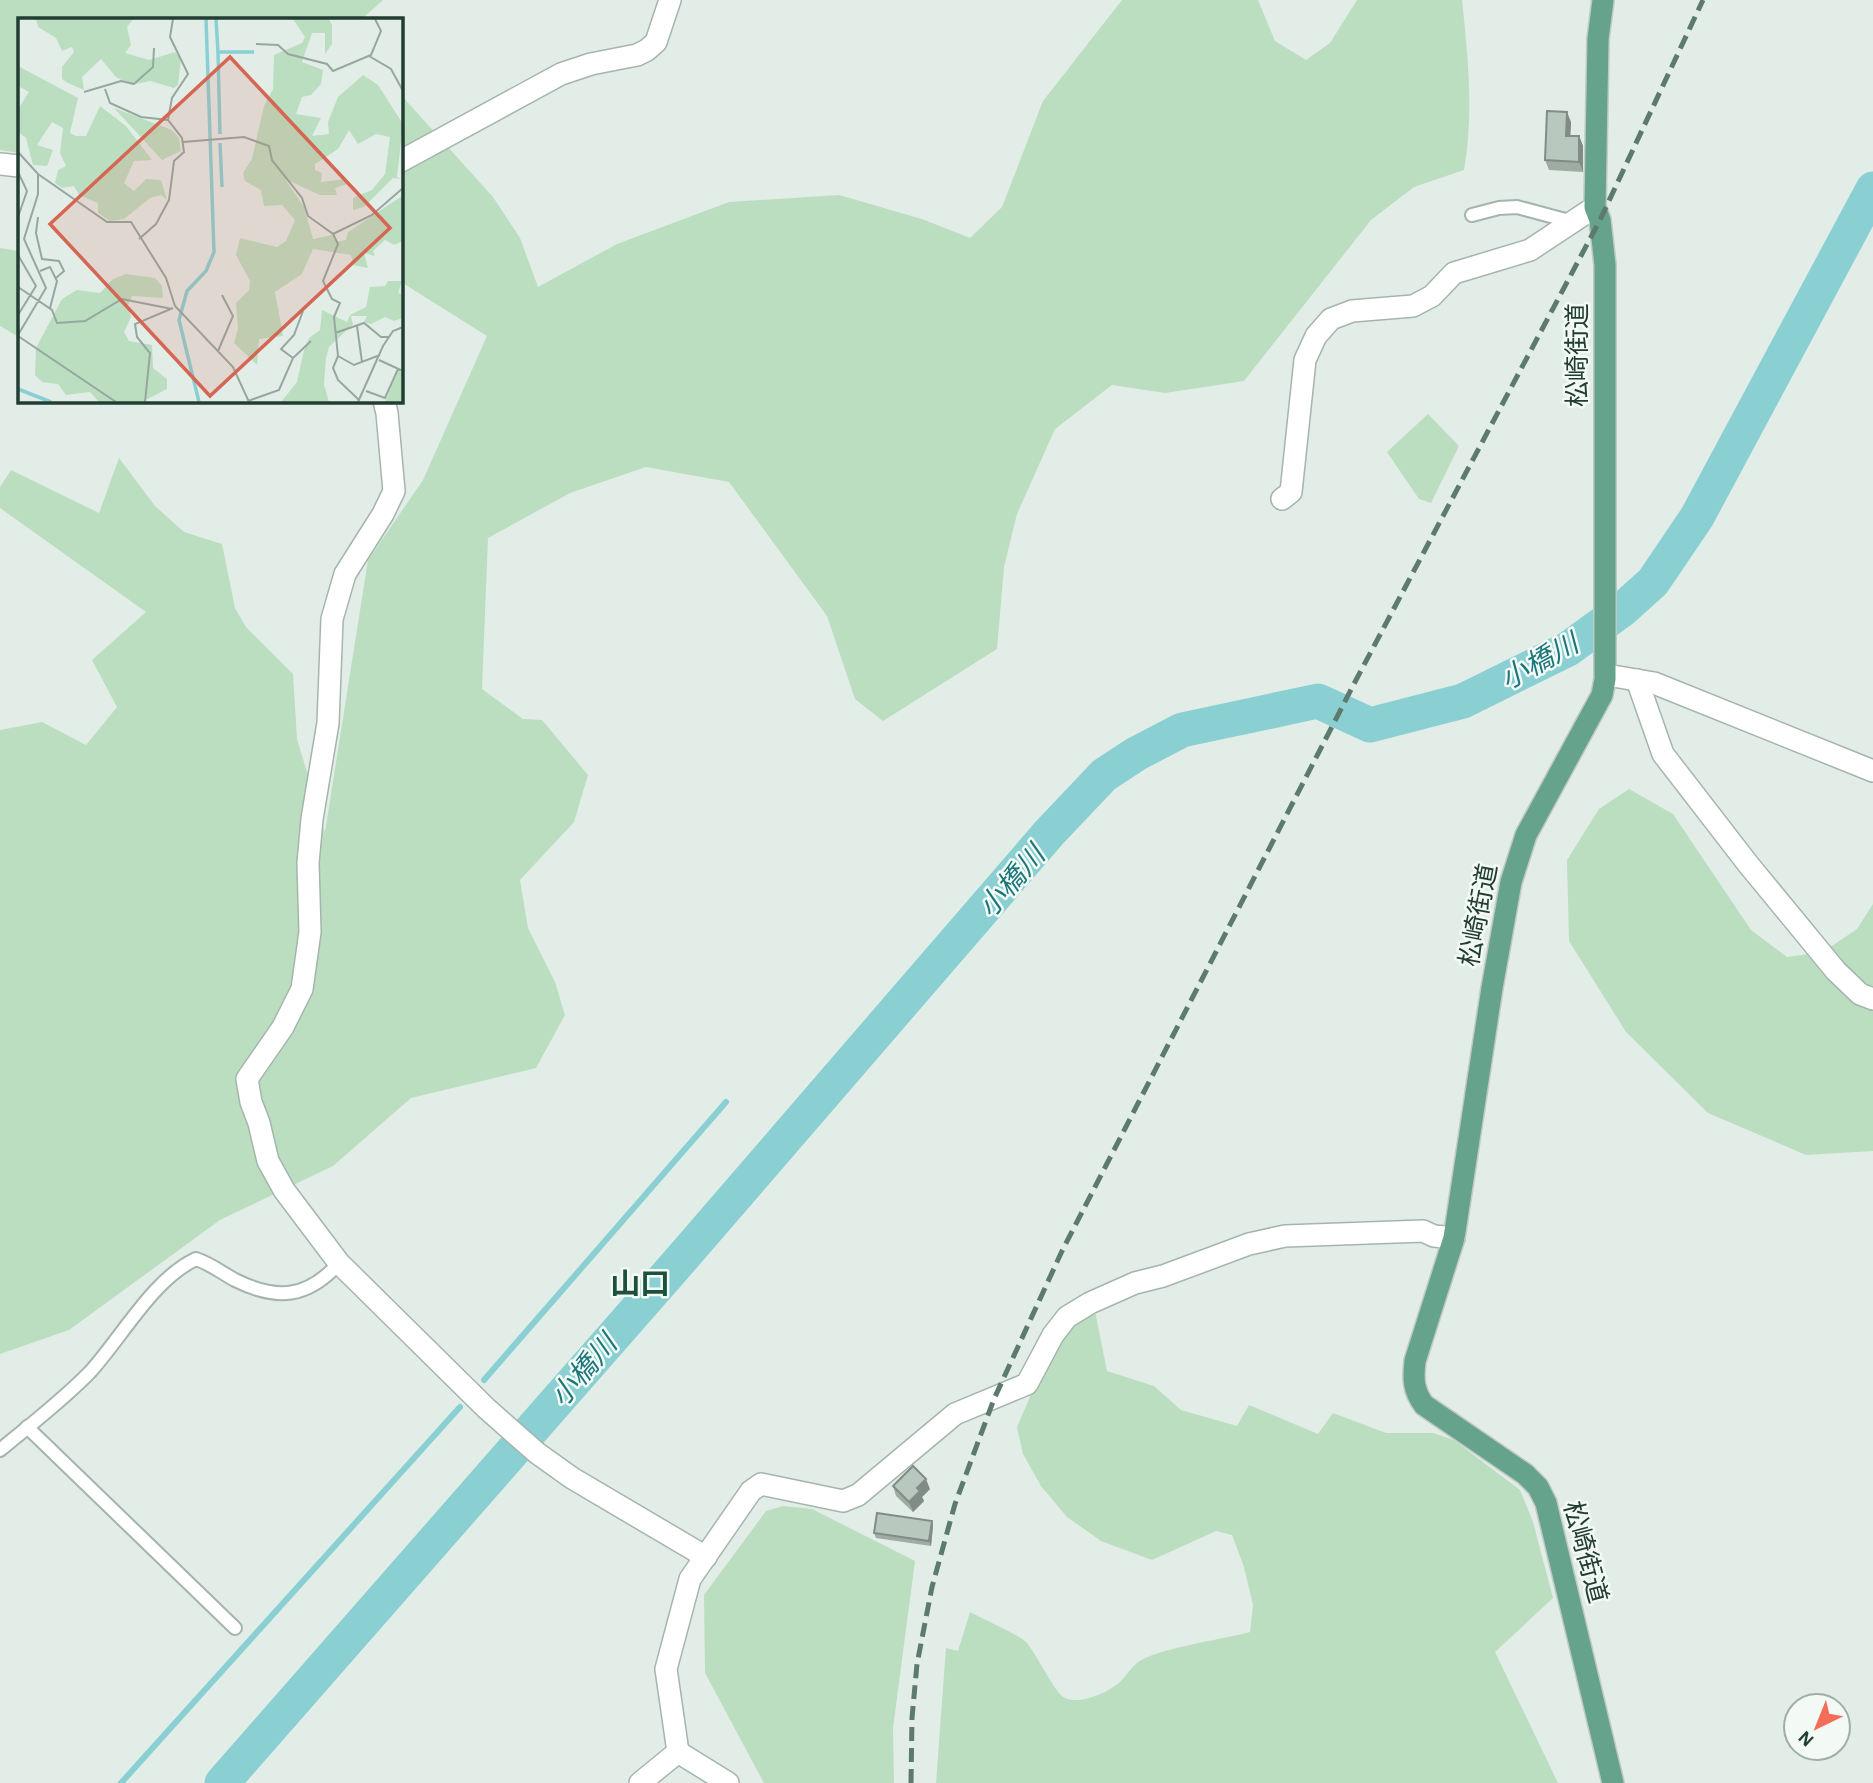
<svg xmlns="http://www.w3.org/2000/svg" width="1873" height="1783" font-family="'Alegreya Sans','Noto Sans JP',sans-serif">
  <rect width="100%" height="100%" fill="#e2ede7"/>
  <g fill="#bbdec0">
    <path d="M0,0H383L362,19H19V153L0,150Z"/>
    <path d="M1122,0H1258L1275,41L1306,60L1330,43L1357,0H1462C1468,57 1474,113 1464,170L1414,187L1371,220L1244,381L1165,393L1112,385L1055,429L1017,514L1004,567L997,649L883,721L855,699L827,616L729,482L646,467L570,493L488,538L482,689L523,719L542,720L588,775L574,822L520,880L528,928L555,982L565,1015L536,1068L411,1098L333,1166L220,1220L69,1330L0,1354V730L42,722L86,745L117,707L92,660L146,612L0,508V487L11,470L99,513L119,458L155,506L184,532L222,544L235,608L246,627L293,674L297,739L325,832L368,560L423,480L487,336L401,282V95L493,197L520,238L538,287L617,244L729,202L839,195L922,219L970,238L1002,207L1043,101Z"/>
    <path d="M0,248L19,251V337L0,326Z"/>
    <path d="M1428,414L1459,446L1431,503L1419,499L1387,452Z"/>
    <path d="M1629,789L1673,814L1751,930L1787,957L1823,952L1857,929L1873,904V1151L1806,1155L1708,1113L1626,1032L1569,941L1567,860L1599,809Z"/>
    <path d="M1095,1311L1107,1371L1154,1386L1181,1410L1237,1426L1249,1405L1318,1434L1333,1413L1386,1433H1433L1454,1440L1520,1490L1533,1522L1553,1598L1495,1652L1558,1783H936L946,1648L958,1651L970,1612C981,1618 1021,1636 1026,1642C1037,1654 1055,1694 1065,1698C1081,1705 1106,1693 1119,1683C1125,1677 1130,1669 1137,1663C1156,1648 1222,1640 1250,1632L1253,1605L1244,1567L1232,1535L1216,1531L1152,1560L1101,1541L1067,1517L1041,1486L1023,1454L1017,1427L1048,1355L1065,1331Z"/>
    <path d="M783,1506L812,1509L915,1561L893,1728L894,1783H764L705,1673L704,1595L766,1511Z"/>
  </g>
  <g fill="none" stroke-linecap="round" stroke-linejoin="round">
    <g stroke="#8ad0d3" stroke-width="6">
      <path d="M484,1380L726,1102"/>
      <path d="M121,1783L460,1407"/>
    </g>
    <path stroke="#8ad0d3" stroke-width="35" d="M222,1783L683,1257L1049,833L1104,775L1136,754L1182,730L1318,701L1370,725L1463,701L1568,649L1623,609L1653,582L1697,517L1873,189"/>
    <g stroke="#a5b5ad" stroke-width="16">
      <g id="lane">
        <path d="M1472,215L1499,208L1517,207L1573,222"/>
        <path d="M27,1427L235,1628"/>
        <path d="M0,1450C30,1425 63,1400 90,1372C122,1337 153,1279 196,1259C211,1264 222,1273 235,1280C277,1301 308,1298 339,1263"/>
      </g>
    </g>
    <g stroke="#a5b5ad" stroke-width="24">
      <g id="street">
        <path d="M401,161L561,74L591,64L637,55L647,50L656,42L670,0"/>
        <path d="M0,164L19,166"/>
        <path d="M384,401L387,413L394,491L383,514L345,574L332,619L328,723L312,819L308,863L310,932L302,989L283,1027L247,1079L251,1102L259,1123L268,1161L284,1190L339,1263L486,1408L537,1453L572,1478L706,1557"/>
        <path d="M1282,499L1291,492L1305,360L1316,336L1331,319L1352,311L1413,306L1432,296L1454,273L1530,250L1595,207"/>
        <path d="M1605,679L1613,676L1654,683L1873,771"/>
        <path d="M1637,680L1663,754L1748,864L1836,971L1860,994L1873,999"/>
        <path d="M678,1752L666,1669L690,1579L751,1491L761,1484L843,1501L858,1495L955,1414L1027,1384L1053,1335L1067,1317L1090,1303L1135,1283L1163,1276L1249,1244L1285,1236L1423,1231L1434,1236L1454,1238"/>
        <path d="M678,1752L728,1783"/>
        <path d="M640,1783L678,1752"/>
      </g>
    </g>
    <g stroke="#c1c9c6" stroke-width="24">
      <path id="primary" d="M1603,0L1598,39L1595,207L1600,220L1605,265V679L1602,695L1526,835L1511,882L1492,988L1454,1238L1415,1361C1413,1379 1413,1390 1424,1405L1525,1474L1538,1487L1546,1503L1613,1783"/>
    </g>
    <use href="#lane" stroke="#fff" stroke-width="12"/>
    <use href="#street" stroke="#fff" stroke-width="21"/>
    <use href="#primary" stroke="#66a38c" stroke-width="21"/>
    <path stroke="#5c7a6e" stroke-width="5" stroke-dasharray="14 7" stroke-linecap="butt" d="M911,1783L912,1718L917,1664L932,1587L955,1504L994,1399L1062,1251L1356,680L1600,220L1703,0"/>
  </g>
  <g fill="#9eaca4">
    <path d="M1571,122L1570,136H1579L1583,146V172L1549,170L1545,160Z"/>
    <path d="M893,1486L930,1489L922,1497L924,1501L913,1512L896,1496Z"/>
    <path d="M932,1521L933,1526L931,1546L876,1538L874,1533Z"/>
  </g>
  <g fill="#818c86">
    <path d="M1567,112L1571,122L1570,145L1566,136Z"/>
    <path d="M1579,136L1583,146V172L1579,162Z"/>
    <path d="M926,1479L930,1489L922,1497L924,1501L913,1512L909,1502L917,1488Z"/>
    <path d="M932,1521L933,1526L931,1546L929,1541Z"/>
  </g>
  <g fill="#b8c8bf" stroke="#818c86" stroke-width="2">
    <path d="M1547,111L1567,112L1566,136H1579V162L1545,160Z"/>
    <path d="M913,1466L926,1479L917,1488L920,1491L909,1502L893,1486Z"/>
    <path d="M877,1513L932,1521L929,1541L874,1533Z"/>
  </g>
  <g text-anchor="middle" stroke-width="5" stroke-linejoin="round" paint-order="stroke">
    <g font-size="26" fill="#223e33" stroke="#f3f9f5">
      <text transform="translate(1577 355) rotate(-90)" y="9">松崎街道</text>
      <text transform="translate(1478 915) rotate(-79)" y="9">松崎街道</text>
      <text transform="translate(1586 1552) rotate(75)" y="9">松崎街道</text>
    </g>
    <g font-size="28" font-style="italic" fill="#1b777b" stroke="#f3f9f5">
      <text transform="translate(1539 661) rotate(-29)" y="10">小橋川</text>
      <text transform="translate(1011 881) rotate(-49)" y="10">小橋川</text>
      <text transform="translate(583 1370) rotate(-49)" y="10">小橋川</text>
    </g>
    <g font-size="30" font-weight="bold" fill="#1d513e" stroke="#f3f9f5">
      <text x="640" y="1294">山口</text>
    </g>
  </g>
  <g transform="translate(18 18)">
    <rect width="385" height="385" fill="#e2ede7"/>
    <path d="M18,1H115L109,9L113,27L107,35L131,42L157,34L163,40L160,67L156,70L132,63L113,67L98,59L83,41L64,59L66,72L50,65L44,61V49L56,34L54,29L44,33L38,20L20,9ZM275,1H311L314,7V26L307,36V15H294L284,44L305,52L303,66L293,77L284,79L278,96L303,100L294,118L311,116L310,104L320,79L345,57L360,67L385,106L379,159L384,161L375,160L346,189L335,192V180L354,172L367,156L372,119L358,116L340,126L331,112L320,131L297,146V152L304,155L303,164L328,161L329,166L317,170L319,177H302L267,161L286,189L295,221L314,217L318,224L328,222L330,214L384,178L385,223L376,227L367,222L355,233L357,238L346,235L350,250L335,247L333,237L295,231L284,256L257,274L265,318L241,321L239,347L216,325L220,311L218,285L231,272L232,263L218,237L222,220L259,229L268,223L277,202L264,187L246,188L243,172L227,163L225,155L234,141L246,88L255,71L256,37L284,25L287,19ZM0,48L60,80L52,115L58,118H68L82,88L108,108L134,142L116,143L106,165L116,173L128,161L143,162L149,182L143,177L132,180L106,201L92,203L80,195V185L61,177L56,168L44,170L37,165L40,152L48,148L42,135L45,110L34,104L19,127L35,132L29,148L15,147L8,120L0,114V91L11,74L2,69L0,74ZM96,90L154,112L161,120L163,133L144,142ZM108,256L137,260L144,268L145,280L114,278L110,287L113,299L106,314L111,323L134,327L135,350L149,361V371L124,384H81L72,374L48,377L40,366L24,364L17,357L18,330L44,281L59,272L82,275L95,261ZM370,263H384L380,275L385,277V300L376,303L367,299L353,306L346,304L349,298H333L335,306L311,329L308,340L306,367L311,384H263L279,364L286,332L291,320L302,312L304,292L329,304L332,297L348,289L352,269L367,268ZM380,353L385,355V384H367Z" fill="#bbdec0"/>
    <path fill="none" stroke="#8ad0d3" stroke-width="3.5" d="M198,1L200,34H236M200,34L202,116M202,125L204,169M0,371L33,384M181,384L161,302L169,273L188,253L196,234L188,1"/>
    <path fill="none" stroke="#95a79f" stroke-width="2" d="M238,26L260,27L270,36L309,46L315,53L353,37L363,13L357,1M351,38L373,51L385,73M87,71L92,85L123,99L150,102L164,120L166,134L156,143L151,182L138,206L121,221M66,74L103,63L116,66L135,49L136,30M150,102L154,80L170,56L152,19L155,1M165,124L226,119L251,128L254,142L284,180L290,198L315,216L320,226L305,263L314,281L322,285L316,299L320,338L336,347L362,337M0,134L20,156L89,204H113L148,260L157,288L215,349L231,384M0,154L9,173L0,199M20,199L18,215L24,241L41,243L46,253L38,260M315,216L354,197L385,170M0,237L18,268L0,297M22,253L32,249L39,263L32,290M0,269L34,292L39,305L67,303L104,281L154,291M339,308L344,344M317,315L346,305L363,319H372M0,317L28,270L6,221L20,176V156M0,318L98,384M200,333L215,298L204,277M320,338L315,350L320,362L341,382M275,340L263,331L276,317L285,293M361,342L385,353M348,373L367,380L380,351M230,383L261,372L275,340L293,323M127,384L132,335L119,319L117,306L155,290M340,384L365,328L375,313L385,309"/>
    <path fill="#d46653" fill-opacity="0.15" stroke="#d46653" stroke-width="3.5" d="M212,39L372,210L192,378L32,206Z"/>
    <rect width="385" height="385" fill="none" stroke="#223e33" stroke-width="3.5"/>
  </g>
  <g transform="translate(1817 1727) rotate(223)"><circle r="33" fill="#f3f9f5" stroke="#9faea7" stroke-width="2"/>
  <path d="M0-5L12 26L0 18L-12 26Z" fill="#f46d59"/>
  <text y="-10" font-size="19" font-weight="bold" text-anchor="middle" fill="#223e33">N</text>
  </g>
</svg>
